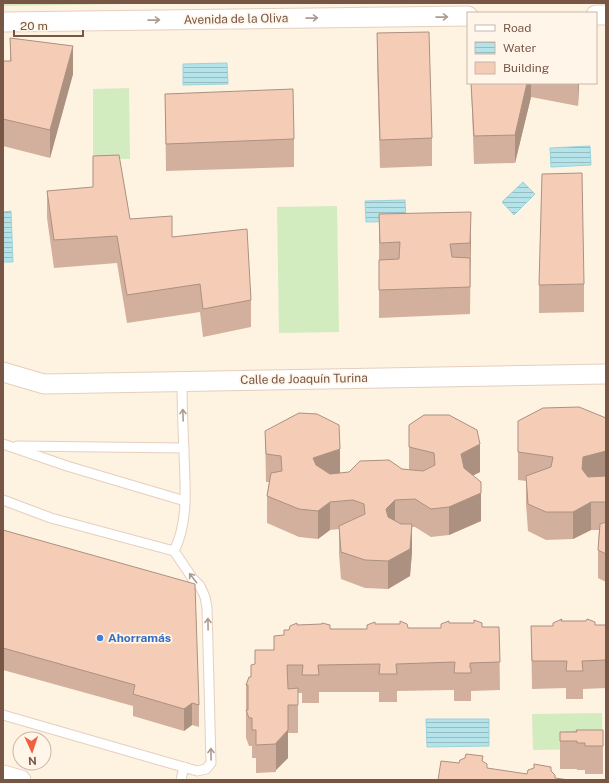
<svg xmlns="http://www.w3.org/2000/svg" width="609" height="783" font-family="'Public Sans',sans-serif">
  <defs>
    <pattern id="water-rules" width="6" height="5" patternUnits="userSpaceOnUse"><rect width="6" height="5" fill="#b4e3e9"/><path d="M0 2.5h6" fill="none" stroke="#97bbbf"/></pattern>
  </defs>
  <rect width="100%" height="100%" fill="#fef2e1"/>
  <g fill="#d3ecbf">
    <path d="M3,3H183L3,6Z"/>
    <path d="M129,88L130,159H93V89Z"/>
    <path d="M337,206L339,332L279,333L277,207Z"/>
    <path d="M602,713L603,749L533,750L532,714Z"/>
  </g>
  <g fill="url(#water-rules)" stroke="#9ad3db">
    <path d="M227,63L228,84L183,85V64Z"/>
    <path d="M590,146L591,165L551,167L550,148Z"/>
    <path d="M523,182L535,194L514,215L502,202Z"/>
    <path d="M405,200L406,221L366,222L365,201Z"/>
    <path d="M11,211L13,262H3V212Z"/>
    <path d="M426,719H489V746L427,747Z"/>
  </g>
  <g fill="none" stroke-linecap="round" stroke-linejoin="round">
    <g stroke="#e5cfbf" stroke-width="11">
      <g id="service">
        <path d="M3,444L67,466L185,501"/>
        <path d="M17,446L184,448"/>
        <path d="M3,500L51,518L174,551L193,579L200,586L205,597L207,608L211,763L206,769L197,771L3,715"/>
        <path d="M174,551C189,522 185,485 184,453C183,429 182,405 182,382"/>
        <path d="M181,780L184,767"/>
      </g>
    </g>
    <g stroke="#e5cfbf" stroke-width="21">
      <g id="minor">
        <path d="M596,15H606"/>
        <path d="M3,22L468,16"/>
        <path d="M3,372L44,384L606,374"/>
        <path d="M3,775L21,780"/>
      </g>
    </g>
    <use href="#service" stroke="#fff" stroke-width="9"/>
    <use href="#minor" stroke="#fff" stroke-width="19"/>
  </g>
  <g fill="#d3b09d">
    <path d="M377,33L432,138V166L380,168L377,61Z"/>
    <path d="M10,38L73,74L50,158L3,146V61H10Z"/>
    <path d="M471,83H579L578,106L531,97L515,163L474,164Z"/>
    <path d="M165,94L294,139V167L166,171Z"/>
    <path d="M93,156L130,219L172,237L251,300V327L203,337L200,312L127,323L117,263L54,268L47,218V191L93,188Z"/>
    <path d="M379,214L471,240L470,314L379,318Z"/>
    <path d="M584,284V312L539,313V285Z"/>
    <path d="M606,418V582L598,578V550L599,530H591L573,539L546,540L528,531L526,504V481L518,480V421Z"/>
    <path d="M409,425L480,472L473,475L481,510V521L449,535L431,537L415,527H412V552L410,576L388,589L365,588L341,579L339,554V529L330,530L318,539L299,537L267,523V496L269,482H266L265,431L340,473L402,469L409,470Z"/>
    <path d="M3,530L199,705V727L192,725L184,731L133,716V706L3,670Z"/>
    <path d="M474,620L482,627H499L500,690L471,691V701H454V690L397,691V702H379V692H319V703H302V693H298V733H288V758L276,770V772L256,773V758H252V746H249L246,738V685L251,677L255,664L274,650L284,635L289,630L297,625L330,629H367L375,624L408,628H441L449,623H474Z"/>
    <path d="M562,621L595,625H606V688L583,689V699H566V688L532,689L531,626H553Z"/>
    <path d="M603,730V774H585V770H577V769H560V732Z"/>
  </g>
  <g fill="#ac9080">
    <path d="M73,46V74L50,158V130Z"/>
    <path d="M527,83H531V97L515,163V135Z"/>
    <path d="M578,83H579L578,106Z"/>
    <path d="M471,212V240L470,271V243Z"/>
    <path d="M480,444V472L461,482V454Z"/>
    <path d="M340,449V477L313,486V458Z"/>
    <path d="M606,451V479L583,485L582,469L583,457Z"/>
    <path d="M481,482V521L449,535V507Z"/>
    <path d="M395,500V528L386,537V509Z"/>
    <path d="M330,502V530L318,539V511Z"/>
    <path d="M591,502V530L573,539V512Z"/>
    <path d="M412,524V552L410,576L388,589V561Z"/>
    <path d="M192,703V725L184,731V709Z"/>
    <path d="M288,730V758L276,770V743Z"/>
  </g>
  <g fill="#f5cdb7" stroke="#ac9080">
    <path d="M429,32L432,138L380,140L377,33Z"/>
    <path d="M10,38L73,46L50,130L3,119V61H11Z"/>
    <path d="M471,83H527L515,135L474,136Z"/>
    <path d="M293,89L294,139L166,144L165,94Z"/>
    <path d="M119,155L130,219L172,216V237L247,229L251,300L203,309L200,284L127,295L117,236L54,240L47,191L93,187V156Z"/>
    <path d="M582,173L584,284L539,285L542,174Z"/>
    <path d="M471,212L470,243L450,244L452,257L470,258V287L379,290V260L399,259L400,242L380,243L379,214Z"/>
    <path d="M579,407L606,418V451L583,457L582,469L588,477L606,476V502H591L573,512H546L528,504L526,476L551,467L553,457L518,452V421L543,408Z"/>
    <path d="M299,413L317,414L339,425L340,449L313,458L316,465L330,474L349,472L360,461L389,460L402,469L423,471L435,465L434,453L409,447V425L424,415H449L477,430L480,444L461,454L464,468L481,482V493L449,507L431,509L415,499L395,500L386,509L388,517L401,524H412L410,549L388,561L365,560L341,552L339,526L365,514L364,504L353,500L330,502L318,511L299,509L267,496L271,473L282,471L281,456L266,454L265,431Z"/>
    <path d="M606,522V554L598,550L600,524Z"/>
    <path d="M3,530L195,584L199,705L192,703L184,709L133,694L135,685L3,648Z"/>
    <path d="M562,619L561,621H586L587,619L595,622V625H606V660L582,661L583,671H566L567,661H532L531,626H553V623Z"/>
    <path d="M474,620L482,623V627H499L500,662L470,663V668H471V673H454L455,662L396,664L397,674H379L380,664L318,665L319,675H302L303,665H287L288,689L298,688V705H288V730L276,743V744L256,745V730H252V718H249L246,710H248V685H246L249,677H251V665L255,664V650H274V636L284,635V630H289L290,626L297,623V625L322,624V623L330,625V629H367V625L375,622V624H400V621L407,624L408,628H441V624L449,621V623H474Z"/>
    <path d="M576,730H603V746H585V743H577V741H560V732H577Z"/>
    <path d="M466,754L483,756L482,761L487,764V768L527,774L528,770L534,768V764L551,767V771L555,775V778L569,780H438L441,761L459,763L460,760L465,758Z"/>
  </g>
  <defs><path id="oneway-shaft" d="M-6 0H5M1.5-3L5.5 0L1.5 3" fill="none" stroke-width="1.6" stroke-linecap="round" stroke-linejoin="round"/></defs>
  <g stroke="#ad9a90">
    <use href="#oneway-shaft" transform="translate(442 17) rotate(-1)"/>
    <use href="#oneway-shaft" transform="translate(312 18) rotate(-1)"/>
    <use href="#oneway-shaft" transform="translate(154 20) rotate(-1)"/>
    <use href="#oneway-shaft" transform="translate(183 415) rotate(-92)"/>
    <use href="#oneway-shaft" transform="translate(193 578) rotate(-128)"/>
    <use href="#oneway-shaft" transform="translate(208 624) rotate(-91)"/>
    <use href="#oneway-shaft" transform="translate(211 754) rotate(-91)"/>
  </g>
  <circle fill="#3f7fe0" stroke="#fff6e9" stroke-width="1.5" cx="100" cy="638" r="4"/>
  <g text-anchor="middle" stroke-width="3.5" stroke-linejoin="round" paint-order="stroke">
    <g font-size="12" fill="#775646" stroke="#fff6e9">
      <text transform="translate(236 19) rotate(-1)" y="4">Avenida de la Oliva</text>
      <text transform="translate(304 379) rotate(-1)" y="4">Calle de Joaquín Turina</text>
    </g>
    <g font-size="12" font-weight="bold" fill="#366cbe" stroke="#fff6e9" text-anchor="start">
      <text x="108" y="642">Ahorramás</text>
    </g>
  </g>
  <rect width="609" height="783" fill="none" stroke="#775646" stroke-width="8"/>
  <rect x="467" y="12" width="130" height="72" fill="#fff6e9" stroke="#c9b6a8"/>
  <rect x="475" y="25" width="20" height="6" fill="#ffffff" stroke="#c9b6a8"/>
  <text x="503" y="32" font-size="12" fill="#775646">Road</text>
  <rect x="475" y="42" width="20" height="12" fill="url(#water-rules)" stroke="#c9b6a8"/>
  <text x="503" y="52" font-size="12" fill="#775646">Water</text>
  <rect x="475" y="62" width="20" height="12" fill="#f5cdb7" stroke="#c9b6a8"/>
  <text x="503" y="72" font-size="12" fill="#775646">Building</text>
  <g transform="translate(32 751) rotate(177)"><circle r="19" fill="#fff6e9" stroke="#c9b6a8"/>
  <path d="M0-3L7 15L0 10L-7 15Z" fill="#f25f3c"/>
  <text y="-6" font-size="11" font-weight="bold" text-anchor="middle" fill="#775646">N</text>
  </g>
  <path d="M14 30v6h69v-6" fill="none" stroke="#775646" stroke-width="2"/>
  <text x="20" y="30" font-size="12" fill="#775646" stroke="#fff6e9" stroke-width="3" paint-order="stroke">20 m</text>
</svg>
